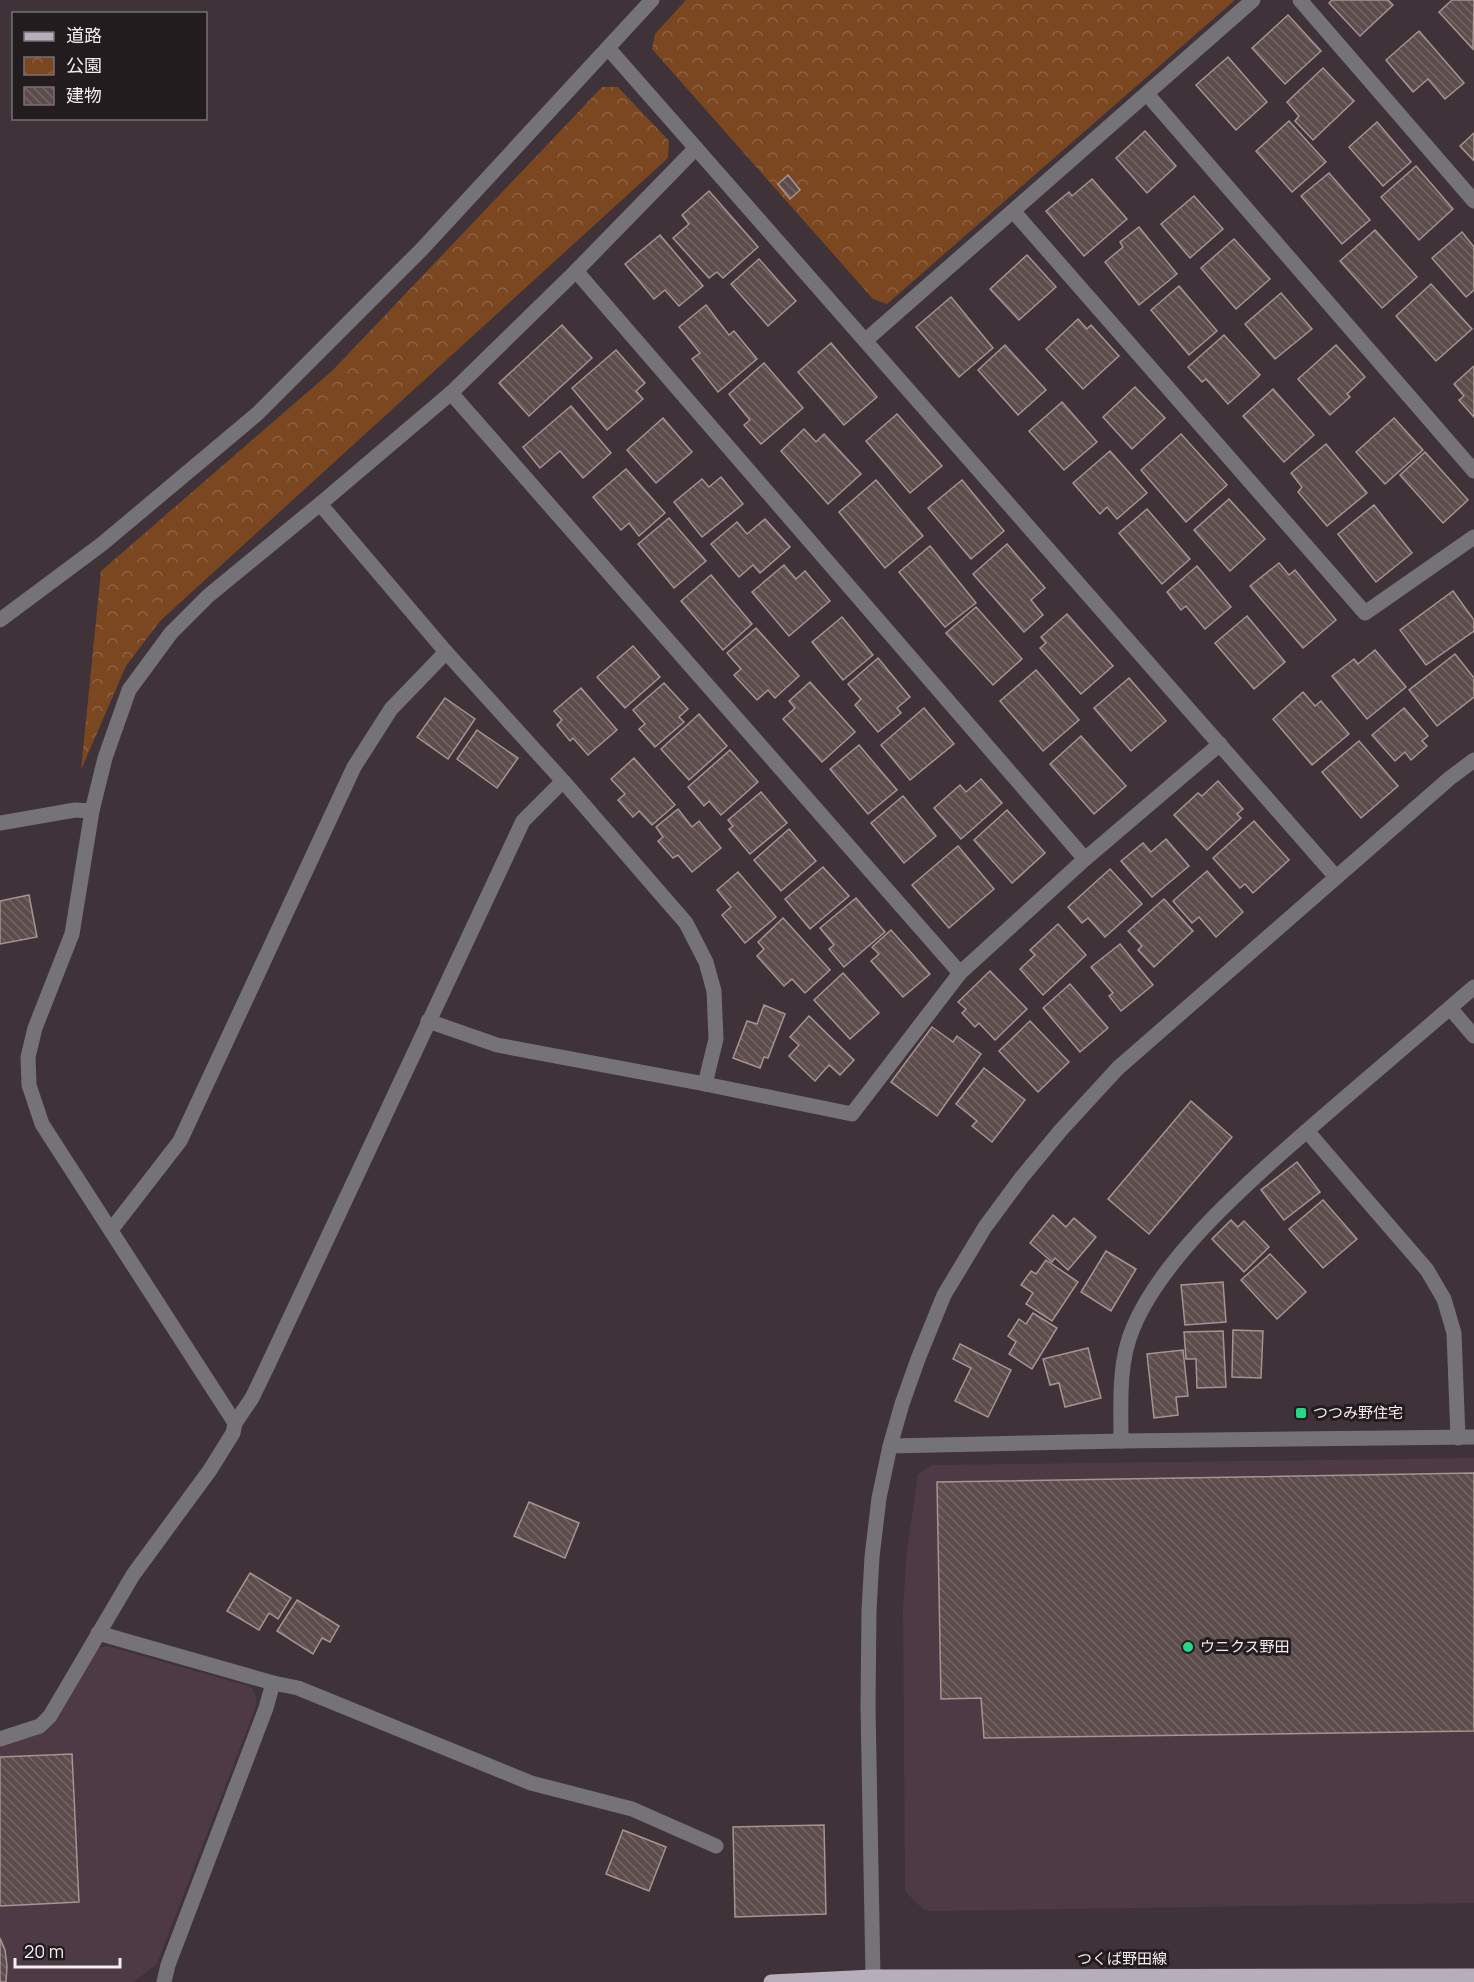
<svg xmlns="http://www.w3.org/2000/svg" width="1474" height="1982" font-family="Manrope,'Noto Sans JP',sans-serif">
  <defs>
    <pattern id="park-crowns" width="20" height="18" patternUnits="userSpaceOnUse" patternTransform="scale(1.5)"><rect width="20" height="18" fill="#7b4721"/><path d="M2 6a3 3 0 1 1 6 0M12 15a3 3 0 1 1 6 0" fill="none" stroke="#8e6242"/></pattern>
    <pattern id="building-back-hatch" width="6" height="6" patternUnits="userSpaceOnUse" patternTransform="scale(1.5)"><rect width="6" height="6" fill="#5c4c4b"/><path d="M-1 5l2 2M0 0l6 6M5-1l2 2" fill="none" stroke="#746665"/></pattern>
  </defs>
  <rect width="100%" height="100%" fill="#3f3238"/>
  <g fill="#4d3a44">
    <path d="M1474,1458V1903L932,1911L924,1910L905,1891L903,1606L907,1550L918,1474L932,1465Z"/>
    <path d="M107,1646L252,1687L256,1697V1706L157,1964L133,1982H0V1747L46,1732L59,1716L96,1649Z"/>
  </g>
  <g fill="url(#park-crowns)">
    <path d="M686,0H1235L887,304L873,299L652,49L655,34Z"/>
    <path d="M602,87H618L669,141L668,158L160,621L126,666L81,770L101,571L333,370Z"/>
  </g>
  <g fill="url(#building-back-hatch)" stroke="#a69493" stroke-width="1.5">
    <path d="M1332,0H1388L1393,5L1360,36L1329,3Z"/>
    <path d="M1452,0H1474L1473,49L1439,12Z"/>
    <path d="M1288,15L1321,51L1285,84L1252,48Z"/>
    <path d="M1419,31L1464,83L1445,99L1428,79L1413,92L1386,60Z"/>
    <path d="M1228,57L1267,102L1236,130L1196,85Z"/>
    <path d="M1323,68L1354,101L1313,140L1295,121L1299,116L1287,102Z"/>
    <path d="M1289,121L1326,162L1292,192L1256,151Z"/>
    <path d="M1377,122L1411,162L1383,186L1349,147Z"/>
    <path d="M1145,131L1176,166L1147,193L1116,158Z"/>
    <path d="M1474,133V161L1460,146Z"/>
    <path d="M1416,166L1453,209L1419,240L1381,197Z"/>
    <path d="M1329,173L1370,220L1342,244L1301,196Z"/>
    <path d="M788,175L800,190L790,199L778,184Z"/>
    <path d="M1092,179L1127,219L1084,256L1046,211L1069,192L1072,196Z"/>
    <path d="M709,191L758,247L723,278L717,272L709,278L673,238L689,224L682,215Z"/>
    <path d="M1194,196L1223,229L1190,258L1161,224Z"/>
    <path d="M1139,227L1177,274L1139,305L1105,262L1123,247L1120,242Z"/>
    <path d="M1375,230L1417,277L1382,308L1340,261Z"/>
    <path d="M1462,232L1474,247V290L1466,297L1432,258Z"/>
    <path d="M660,235L703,286L679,306L665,290L654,299L625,264Z"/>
    <path d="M1234,239L1270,279L1236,309L1201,268Z"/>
    <path d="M1027,255L1056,287L1019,320L990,289Z"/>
    <path d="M759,259L796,301L768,326L731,284Z"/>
    <path d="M1431,284L1472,329L1436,361L1396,316Z"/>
    <path d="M1179,286L1217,331L1189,355L1151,310Z"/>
    <path d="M1281,293L1312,329L1275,359L1245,324Z"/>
    <path d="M951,297L993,348L959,377L916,327Z"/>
    <path d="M706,305L729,335L734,331L757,359L718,392L692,359L700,353L679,327Z"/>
    <path d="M1078,319L1087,329L1091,325L1119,356L1083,389L1046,349Z"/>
    <path d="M562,325L592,358L529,416L499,383Z"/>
    <path d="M1224,335L1260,375L1228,404L1206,379L1202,382L1188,367Z"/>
    <path d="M831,343L877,397L844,425L798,372Z"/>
    <path d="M1005,345L1046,390L1018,415L978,370Z"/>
    <path d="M1336,345L1365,377L1347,394L1350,397L1330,415L1298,379Z"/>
    <path d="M616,350L645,383L636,391L643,399L607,430L572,388Z"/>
    <path d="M764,363L803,408L761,444L744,425L750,420L729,394Z"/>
    <path d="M1474,366V417L1459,400L1464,396L1454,384Z"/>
    <path d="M1135,387L1165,418L1132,449L1103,417Z"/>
    <path d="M1273,389L1314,435L1284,462L1243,416Z"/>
    <path d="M1062,402L1097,442L1064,470L1029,431Z"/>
    <path d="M571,406L611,453L583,478L560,451L540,468L523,447Z"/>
    <path d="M897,414L942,466L910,493L866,441Z"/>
    <path d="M663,418L692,452L656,483L627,450Z"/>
    <path d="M1394,418L1423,450L1385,484L1356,452Z"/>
    <path d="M804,429L816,442L824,434L861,474L828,504L781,451Z"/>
    <path d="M1181,434L1227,485L1186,522L1141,470Z"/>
    <path d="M1326,444L1367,493L1327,526L1298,492L1302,487L1291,473Z"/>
    <path d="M1110,451L1147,493L1117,519L1107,507L1100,514L1073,483Z"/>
    <path d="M1425,452L1468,500L1443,523L1400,475Z"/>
    <path d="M626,469L665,513L639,536L629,523L621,530L593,497Z"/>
    <path d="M721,477L743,504L702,537L674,502L702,479L709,487Z"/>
    <path d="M876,480L923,536L885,568L839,512Z"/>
    <path d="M962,480L1004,531L971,559L928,508Z"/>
    <path d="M1229,499L1265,539L1230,571L1194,530Z"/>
    <path d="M1374,505L1412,553L1376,582L1338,534Z"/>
    <path d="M1147,509L1190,559L1162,584L1119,533Z"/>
    <path d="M669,518L706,561L674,588L638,544Z"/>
    <path d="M765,519L790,547L760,573L753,565L739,577L711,544L737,522L747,534Z"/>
    <path d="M1007,544L1045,588L1031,600L1043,615L1024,632L973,574Z"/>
    <path d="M930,546L976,603L945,627L899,572Z"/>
    <path d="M1279,563L1289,575L1295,570L1336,620L1303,648L1250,586Z"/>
    <path d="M784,565L796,579L805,571L830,601L789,636L752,592Z"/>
    <path d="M1197,566L1231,607L1205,629L1186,606L1181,610L1167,592Z"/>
    <path d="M711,575L752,624L723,650L681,601Z"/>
    <path d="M1453,591L1474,620V631L1426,665L1400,630Z"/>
    <path d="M976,607L1022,659L993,685L946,633Z"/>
    <path d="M1067,614L1113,666L1081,694L1040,648L1046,643L1041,637Z"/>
    <path d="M1247,616L1285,662L1254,689L1215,643Z"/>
    <path d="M842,617L873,655L843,680L812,642Z"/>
    <path d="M756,628L799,676L775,698L768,690L757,700L734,675L741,669L727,653Z"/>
    <path d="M633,646L660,677L625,708L597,677Z"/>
    <path d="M1375,650L1406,687L1367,719L1332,676L1354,659L1358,664Z"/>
    <path d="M1455,654L1474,678V697L1437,726L1409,690Z"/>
    <path d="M878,658L910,697L897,708L901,713L878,732L855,705L861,699L848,684Z"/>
    <path d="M1036,670L1079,720L1043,751L1000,701Z"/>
    <path d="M1129,678L1166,721L1131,751L1094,708Z"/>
    <path d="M810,682L855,732L822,762L783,719L795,708L789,701Z"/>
    <path d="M664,683L688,709L679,717L684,722L655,747L639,729L645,724L633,710Z"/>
    <path d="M581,688L617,730L588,755L573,738L570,741L557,725L562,720L554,711Z"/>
    <path d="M1303,692L1315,706L1321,701L1349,734L1312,765L1273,719Z"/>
    <path d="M445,698L475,719L448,759L417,737Z"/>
    <path d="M924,708L954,744L910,780L881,745Z"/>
    <path d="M1404,708L1428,736L1422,741L1427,746L1411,760L1405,752L1395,761L1372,735Z"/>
    <path d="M699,714L727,746L689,780L661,749Z"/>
    <path d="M477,730L518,758L497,788L457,759Z"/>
    <path d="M1081,736L1126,786L1094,814L1050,764Z"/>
    <path d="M1359,741L1398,786L1361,818L1322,772Z"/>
    <path d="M859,745L897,790L868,814L830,769Z"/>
    <path d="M730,750L758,782L721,815L709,801L704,806L688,787Z"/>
    <path d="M634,758L675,805L652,825L639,811L633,817L618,800L625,794L611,779Z"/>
    <path d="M981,779L1002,803L961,839L934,808L960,785L966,792Z"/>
    <path d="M1218,781L1243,809L1237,814L1241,818L1207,850L1174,815L1198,793L1202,796Z"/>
    <path d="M761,792L787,823L750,854L729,829L733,826L728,820Z"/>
    <path d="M903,796L936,836L904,863L871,823Z"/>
    <path d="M678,809L692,827L699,821L721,848L692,872L678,855L673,858L658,841L663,837L656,827Z"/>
    <path d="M1007,810L1045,853L1012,883L974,840Z"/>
    <path d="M1254,821L1289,860L1253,893L1245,884L1240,888L1213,858Z"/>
    <path d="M789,829L816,861L781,891L754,860Z"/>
    <path d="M1166,839L1189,866L1152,897L1121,861L1143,843L1151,852Z"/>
    <path d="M958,846L994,889L949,928L912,885Z"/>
    <path d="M823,867L849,896L810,929L785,899Z"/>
    <path d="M1110,869L1142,904L1105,937L1088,918L1082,923L1068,907Z"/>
    <path d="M1207,871L1243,912L1216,937L1199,917L1192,923L1173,901Z"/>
    <path d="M738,872L776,917L745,943L722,915L731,907L717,890Z"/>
    <path d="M29,895L37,937L0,944V901Z"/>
    <path d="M856,898L885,932L844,967L829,949L834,945L820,928Z"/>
    <path d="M1164,899L1193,931L1154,967L1138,950L1142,946L1128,931Z"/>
    <path d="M783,918L830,970L805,993L792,979L784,986L757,956L764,949L758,942Z"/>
    <path d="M1058,924L1086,955L1043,995L1020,969L1035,955L1030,950Z"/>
    <path d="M891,930L930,974L903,997L871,961L879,954L872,947Z"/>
    <path d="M1120,944L1153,985L1121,1011L1109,996L1113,993L1091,967Z"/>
    <path d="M990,971L1027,1009L995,1040L979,1023L975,1027L962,1013L966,1009L958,1002Z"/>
    <path d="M843,973L879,1013L850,1039L814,1000Z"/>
    <path d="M1070,984L1108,1028L1080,1052L1043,1008Z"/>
    <path d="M764,1005L785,1014L768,1058L764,1057L760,1068L733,1058L747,1021L757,1024Z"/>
    <path d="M809,1016L854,1060L840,1075L829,1065L815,1081L789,1056L799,1045L790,1037Z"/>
    <path d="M1030,1021L1069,1062L1038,1092L999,1051Z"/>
    <path d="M932,1027L953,1042L957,1036L981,1054L937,1116L891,1082Z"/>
    <path d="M984,1068L1025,1100L992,1142L972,1126L977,1121L956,1104Z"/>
    <path d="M1191,1101L1232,1137L1149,1234L1108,1199Z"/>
    <path d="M1297,1162L1320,1192L1284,1220L1261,1190Z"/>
    <path d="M1323,1200L1357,1239L1323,1268L1289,1229Z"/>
    <path d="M1053,1215L1066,1227L1074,1218L1096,1237L1068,1270L1055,1258L1052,1262L1030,1243Z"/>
    <path d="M1231,1220L1238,1227L1244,1221L1269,1247L1244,1272L1212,1239Z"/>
    <path d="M1106,1251L1136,1269L1111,1311L1081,1292Z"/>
    <path d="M1270,1254L1306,1292L1277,1319L1241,1280Z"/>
    <path d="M1046,1260L1078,1282L1052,1321L1026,1304L1033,1293L1021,1285L1031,1271L1036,1274Z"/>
    <path d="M1223,1282L1226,1322L1185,1325L1181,1285Z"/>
    <path d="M1033,1313L1057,1328L1032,1369L1009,1354L1016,1342L1008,1336L1019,1319L1026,1324Z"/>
    <path d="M1233,1330L1263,1331L1261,1378L1232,1377Z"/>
    <path d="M1223,1331L1226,1387L1197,1388L1196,1359H1186L1184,1332Z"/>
    <path d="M960,1344L1011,1370L988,1417L955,1401L971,1368L953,1359Z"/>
    <path d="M1088,1348L1101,1398L1065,1407L1059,1383L1050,1385L1043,1359Z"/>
    <path d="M1183,1350L1188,1396L1176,1397L1178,1415L1154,1418L1147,1354Z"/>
    <path d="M1474,1473V1731L984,1738L981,1698L941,1699L937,1482Z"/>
    <path d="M529,1502L579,1523L565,1558L514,1536Z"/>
    <path d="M250,1573L291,1598L278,1619L269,1613L259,1630L227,1611Z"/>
    <path d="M297,1600L339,1626L330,1642L322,1638L313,1654L277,1631Z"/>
    <path d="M72,1754L79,1902L0,1906V1757Z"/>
    <path d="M824,1825L826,1914L735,1917L733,1827Z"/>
    <path d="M623,1830L666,1847L649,1891L606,1874Z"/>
    <path d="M0,1938L5,1950L7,1966L6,1982H0Z"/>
  </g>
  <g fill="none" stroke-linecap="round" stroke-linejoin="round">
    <g stroke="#767378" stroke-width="15">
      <path d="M98,1633L273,1683L266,1708L168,1965L164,1982"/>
      <path d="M273,1683L298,1688L531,1783L632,1809L716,1846"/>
      <path d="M0,1739L40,1726L50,1716L133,1575L210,1470L233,1433L235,1423"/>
    </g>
    <g stroke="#767378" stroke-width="15">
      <path d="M1300,0L1474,201"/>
      <path d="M608,48L1336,877"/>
      <path d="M1147,94L1474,471"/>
      <path d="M1014,212L1365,613L1474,537"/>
      <path d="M576,271L1085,859"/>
      <path d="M866,340L1253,0"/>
      <path d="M451,393L960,973"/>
      <path d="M320,504L446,652L563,781L686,923L706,962L714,991L716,1039L705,1084"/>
      <path d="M563,781L523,821L266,1369L252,1398L235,1423L42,1124L29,1085L28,1057L35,1028L72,934L92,811L105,758L129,690L171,633L208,596L320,504L451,393L576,271L696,148"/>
      <path d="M0,823L75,810L92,811"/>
      <path d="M1450,1008L1474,1036"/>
      <path d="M428,1021L497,1045L705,1084L852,1114L960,973L1085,859L1220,744"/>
      <path d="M1307,1131L1427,1270L1444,1299L1454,1333L1458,1438"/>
      <path d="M111,1230L180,1141L354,767L391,709L446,652"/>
      <path d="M1121,1441C1121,1404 1118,1363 1133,1328C1160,1263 1232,1197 1285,1150C1347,1095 1411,1042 1474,987"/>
    </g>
    <g stroke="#767378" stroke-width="15">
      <path d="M0,620L102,544L257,414L422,249L652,0"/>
      <path d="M890,1446L1121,1441L1474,1437"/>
      <path d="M873,1977L868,1706L869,1611L872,1557L879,1498L890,1446L902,1404L918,1359L944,1295L985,1227L1022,1177L1061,1130L1118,1068L1450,778L1474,760"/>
    </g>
    <path stroke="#b6aeba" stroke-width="15" d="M771,1982L873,1977L1474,1976"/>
  </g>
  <g fill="#26d886" stroke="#221c1e" stroke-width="2">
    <rect x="1295" y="1407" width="12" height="12" rx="3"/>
    <circle cx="1188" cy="1647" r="6"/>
  </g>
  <g text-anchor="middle" stroke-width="6" stroke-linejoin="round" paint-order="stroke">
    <g font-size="15" fill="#f6edf1" stroke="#221c1e" text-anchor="start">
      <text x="1313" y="1418">つつみ野住宅</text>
      <text x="1200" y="1652">ウニクス野田</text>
    </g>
    <g font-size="15" fill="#f6edf1" stroke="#221c1e">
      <text x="1122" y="1964">つくば野田線</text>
    </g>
  </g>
  <rect x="12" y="12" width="195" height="108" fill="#221c1e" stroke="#777072" stroke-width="1.5"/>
  <rect x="24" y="32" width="30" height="9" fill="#b6aeba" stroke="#777072" stroke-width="1.5"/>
  <text x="66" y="42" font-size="18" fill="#f6edf1">道路</text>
  <rect x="24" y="57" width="30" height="18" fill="url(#park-crowns)" stroke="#777072" stroke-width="1.5"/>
  <text x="66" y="72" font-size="18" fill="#f6edf1">公園</text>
  <rect x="24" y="87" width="30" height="18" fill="url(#building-back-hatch)" stroke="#777072" stroke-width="1.5"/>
  <text x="66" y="102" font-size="18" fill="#f6edf1">建物</text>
  <path d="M15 1958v9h105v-9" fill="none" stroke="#f6edf1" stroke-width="3"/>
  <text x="24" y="1958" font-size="18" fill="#f6edf1" stroke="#221c1e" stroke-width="4.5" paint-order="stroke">20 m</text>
</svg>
